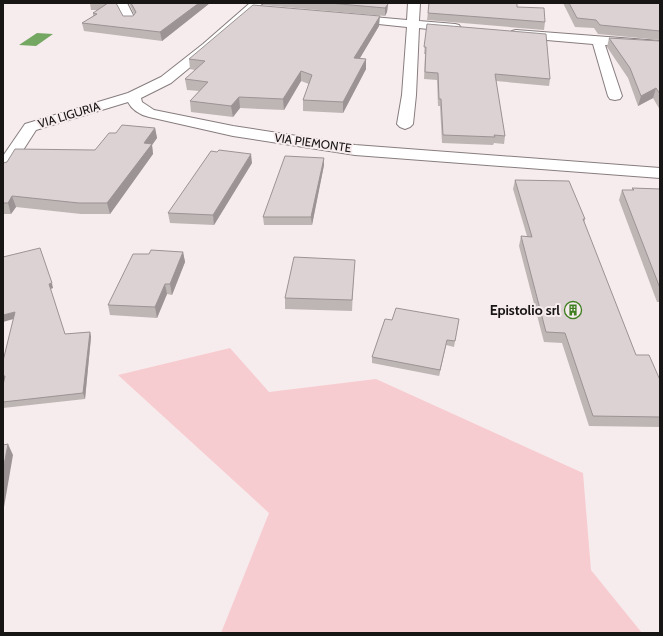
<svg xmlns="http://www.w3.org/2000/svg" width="663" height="636" font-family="Cabin,sans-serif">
  <rect width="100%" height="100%" fill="#f7eced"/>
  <path fill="#f7ccd0" d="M230,348L269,392L376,379L583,473L591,570L642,633H221L269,513L118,375Z"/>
  <path fill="#74a761" d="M37,33L53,34L36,46L19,45Z"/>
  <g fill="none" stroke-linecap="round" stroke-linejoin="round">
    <g stroke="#877d7e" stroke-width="2">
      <g id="minor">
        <path d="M115,3H127L136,21L134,23H126Z"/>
        <path d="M250,3H263L211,50L171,83L141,98L142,102L154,110L233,126L355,145L660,168V178L355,155L233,136L149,117C141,115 132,110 128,102L36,130L9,172L3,173V156L25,124L128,93L161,77L203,44Z"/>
        <path d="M408,3H420L419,21L455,24L459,25L461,28L459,31L455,32L419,28L416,95L413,124L410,127L405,129L400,127L397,124L402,95L407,27L350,21L346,20L344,18L346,16L350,15L407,20Z"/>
        <path d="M516,30L660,41V49L605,45L622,96L620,99L615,100L610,99L608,96L593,44L512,37L510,34L512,31Z"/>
      </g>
    </g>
    <use href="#minor" fill="#fff" fill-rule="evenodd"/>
  </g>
  <g fill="#beb5b5">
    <path d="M90,3H116L123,16H133L134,14L129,3H210L162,41L84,31L82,23L93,16V13L97,10H91Z"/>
    <path d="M263,3H388L387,12L385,16L263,5Z"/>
    <path d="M429,3L517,7L545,22L544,30L427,20Z"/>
    <path d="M563,3H660V40L598,34L594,28L575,27Z"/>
    <path d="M427,24L550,79L549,86L496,81L505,136L504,144L494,143L493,145L442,143L440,106H438L437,80L424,79L425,54H424Z"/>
    <path d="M379,26L360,58L366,59V69L343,113L303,111V100L309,84L301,81L284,110L240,108L233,117L191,112L190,101L199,91L187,90L185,79L195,70L190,69L189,59Z"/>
    <path d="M609,38L660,41V110L653,98L638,106L628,78L607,47Z"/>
    <path d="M155,128L157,138L152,145L153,154L110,214H81L16,207L11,214H3V163L95,150L116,133Z"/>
    <path d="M324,158V165L312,225H264L263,217Z"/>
    <path d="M252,163L214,225L170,223L168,213Z"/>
    <path d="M515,180L585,219L584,223L636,355L660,380V427L589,426L562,343L544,342L519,246L521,236H527L513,189Z"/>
    <path d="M632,188L660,189V302H657L619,200L622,190H632Z"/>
    <path d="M183,252L185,262L172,295L167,294L157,318L110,315L108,305L149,254Z"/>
    <path d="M3,257L53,288L50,289L65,334L90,332L91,337L85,399L3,408V385L4,382H3V361L14,319Z"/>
    <path d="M354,271L352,311L285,309V298Z"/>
    <path d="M459,319L454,347L446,345L439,376L372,363V357L392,320Z"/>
  </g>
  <g fill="#9b9394">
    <path d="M199,3H210L162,41L160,32Z"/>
    <path d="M388,4L387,12L385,16V8Z"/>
    <path d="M380,16L379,26L354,68V58Z"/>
    <path d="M366,59V69L343,113V102Z"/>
    <path d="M301,71V81L284,110L283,99Z"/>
    <path d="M656,88L653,98L638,106L641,96Z"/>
    <path d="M239,97L240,108L233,117L231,106Z"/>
    <path d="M155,128L157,138L152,145L153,154L110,214L107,203L144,143Z"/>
    <path d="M251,154L252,163L214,225L213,215Z"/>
    <path d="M324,158V165L312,225L311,217Z"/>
    <path d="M12,196L16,207L11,214L8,203Z"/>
    <path d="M183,252L185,262L172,295L170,284Z"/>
    <path d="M52,283L53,288L50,289L49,284Z"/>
    <path d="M165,284L167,294L157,318L155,307Z"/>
    <path d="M15,312L17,318L3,322V315Z"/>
    <path d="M90,332L91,337L85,399L83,393Z"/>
    <path d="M447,340L446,345L439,376L440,370Z"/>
    <path d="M8,444L13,455L4,507L3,505V470Z"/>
  </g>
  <g fill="#ddd2d3" stroke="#9b9394">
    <path d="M103,3H116L123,16H133L136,12L131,3H199L160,32L82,23L97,14L93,13L108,3Z"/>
    <path d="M329,3H388V4L385,8Z"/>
    <path d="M429,3H517V7L544,8L545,22L428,13Z"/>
    <path d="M569,3H660V31L600,25L596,20L577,18Z"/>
    <path d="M253,5L380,16L354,58L366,59L343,102L303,100L312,75L301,71L283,99L239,97L231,106L190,101L208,82L185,79L205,61L189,59Z"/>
    <path d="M427,24L546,34L550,79L495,74L505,136L494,135L495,137L443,135L441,99H439L438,73L425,72L426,47H424Z"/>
    <path d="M609,38L660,41V94L656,88L641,96L630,68Z"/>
    <path d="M122,125L155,128L144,143L152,144L107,203H79L12,196L8,203H3V163L7,162L15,149L95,150L109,133H116Z"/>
    <path d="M219,150L251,154L213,215L168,213L211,151L217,152Z"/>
    <path d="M285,156L324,158L311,217H263Z"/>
    <path d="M515,180L569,181L585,219H583L636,355H649L660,380V417L593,416L565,333L546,332L521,236L532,237Z"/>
    <path d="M632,188L660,189V288L622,190H634Z"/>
    <path d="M40,248L52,283L49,284L65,334L90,332L83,393L3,402V385L5,376H3V361L15,312L3,315V257Z"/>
    <path d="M151,250L183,252L170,284H165L155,307L108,305L133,254H149Z"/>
    <path d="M294,257L355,260L352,300L285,298Z"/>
    <path d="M396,308L459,319L455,341L447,340L440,370L372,357L385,319L392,320Z"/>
    <path d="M8,444L3,470V445Z"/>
  </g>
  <defs>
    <g id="building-ring" transform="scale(0.9)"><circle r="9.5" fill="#f7eced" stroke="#3f7f20" stroke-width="1.5"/><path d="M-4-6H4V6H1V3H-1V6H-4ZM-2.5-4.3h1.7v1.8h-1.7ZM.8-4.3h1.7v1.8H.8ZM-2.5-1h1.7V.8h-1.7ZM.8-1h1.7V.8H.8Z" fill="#3f7f20"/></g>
  </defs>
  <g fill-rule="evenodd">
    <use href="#building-ring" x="573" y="310"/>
  </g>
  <g text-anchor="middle" stroke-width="4" stroke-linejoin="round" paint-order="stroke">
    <g font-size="12" fill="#181515" stroke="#f7eced">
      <text transform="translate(69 115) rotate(-17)" y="4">VIA LIGURIA</text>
      <text transform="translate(313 143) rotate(8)" y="4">VIA PIEMONTE</text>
    </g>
    <g font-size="14" font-weight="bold" fill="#181515" stroke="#f7eced" text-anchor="end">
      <text x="560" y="315">Epistolio srl</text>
    </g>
  </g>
  <rect width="663" height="636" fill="none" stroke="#181515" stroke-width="8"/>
</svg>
